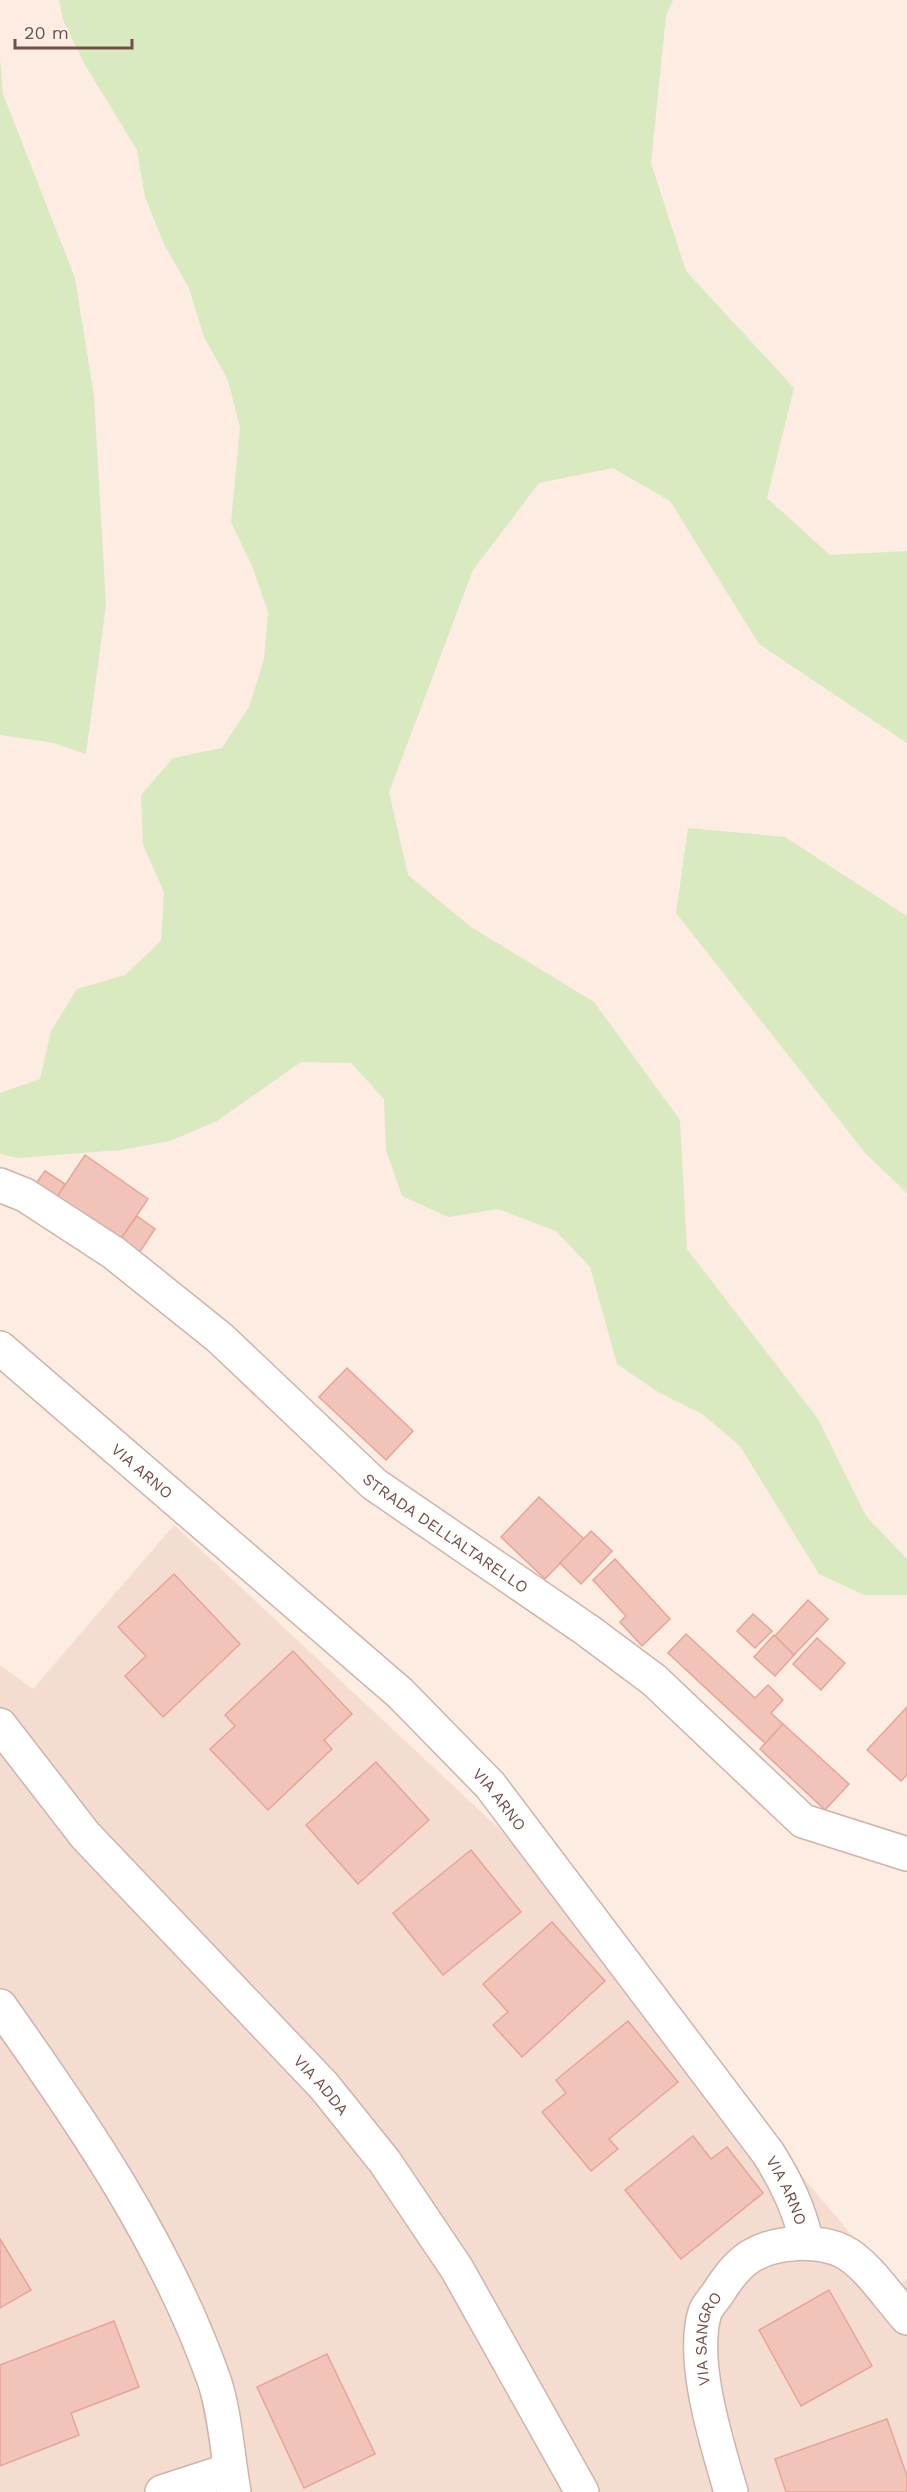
<svg xmlns="http://www.w3.org/2000/svg" width="907" height="2492" font-family="'Work Sans',sans-serif">
  <rect width="100%" height="100%" fill="#fcece1"/>
  <path fill="#f4dcd0" d="M174,1525L554,1880L896,2288L907,2279V2492H0V1665L33,1689Z"/>
  <g fill="#daeac0">
    <path d="M59,0H673L666,16L651,163L686,271L794,388L767,498L830,555L907,551V743L759,644L670,501L613,468L539,483L473,570L389,792L408,875L471,927L594,1002L680,1120L687,1249L818,1419L866,1516L907,1559V1595H864L819,1574L740,1446L702,1414L658,1392L617,1364L590,1267L556,1231L498,1209L448,1217L402,1196L386,1150L384,1099L351,1063L301,1062L217,1121L170,1141L121,1150L18,1158L0,1154V1093L40,1079L51,1031L77,989L125,975L161,941L164,892L143,845L141,795L173,758L222,748L249,707L264,659L268,612L252,566L231,522L240,428L228,380L204,337L189,288L164,244L145,197L137,150L85,65L63,20Z"/>
    <path d="M0,58L3,94L75,278L94,396L106,605L86,754L54,743L0,735Z"/>
    <path d="M688,828L785,837L907,916V1193L866,1154L676,913Z"/>
  </g>
  <g fill="#f2c3b9" stroke="#e5a599" stroke-width="1.5">
    <path d="M85,1155L148,1199L120,1240L57,1197Z"/>
    <path d="M45,1171L65,1184L57,1197L32,1189Z"/>
    <path d="M137,1216L155,1229L139,1253L120,1240Z"/>
    <path d="M347,1368L413,1431L386,1460L319,1397Z"/>
    <path d="M539,1497L584,1539L545,1579L501,1537Z"/>
    <path d="M591,1531L612,1551L581,1584L560,1563Z"/>
    <path d="M615,1559L670,1619L642,1646L620,1622L626,1616L593,1580Z"/>
    <path d="M174,1574L240,1644L163,1717L125,1676L146,1656L118,1627Z"/>
    <path d="M808,1600L828,1619L794,1655L775,1636Z"/>
    <path d="M753,1614L772,1631L755,1648L737,1631Z"/>
    <path d="M686,1634L755,1698L768,1685L783,1700L771,1713L783,1724L766,1744L668,1653Z"/>
    <path d="M774,1635L794,1655L775,1676L754,1657Z"/>
    <path d="M817,1638L845,1663L821,1690L793,1664Z"/>
    <path d="M293,1651L352,1714L324,1740L332,1749L268,1810L210,1749L235,1726L225,1715Z"/>
    <path d="M907,1707V1775L901,1781L867,1750Z"/>
    <path d="M783,1724L849,1784L825,1810L760,1749Z"/>
    <path d="M376,1762L429,1820L358,1884L306,1825Z"/>
    <path d="M471,1850L521,1912L443,1975L393,1913Z"/>
    <path d="M552,1922L605,1981L522,2057L493,2025L508,2012L483,1984Z"/>
    <path d="M628,2021L678,2082L609,2139L618,2149L591,2171L542,2112L566,2093L556,2080Z"/>
    <path d="M693,2136L711,2159L727,2147L763,2193L681,2259L625,2190Z"/>
    <path d="M0,2239L31,2290L0,2308Z"/>
    <path d="M829,2290L872,2366L801,2406L759,2330Z"/>
    <path d="M114,2321L139,2387L71,2413L79,2435L0,2466V2365Z"/>
    <path d="M327,2354L375,2454L304,2488L257,2387Z"/>
    <path d="M887,2419L907,2476V2492H786L775,2459Z"/>
  </g>
  <g fill="none" stroke-linecap="round" stroke-linejoin="round">
    <g stroke="#d0b3ab" stroke-width="36">
      <g id="minor">
        <path id="s1" d="M0,1185L25,1195L114,1253L220,1338L374,1484L587,1630L654,1680L803,1821L907,1854"/>
        <path id="s2" d="M0,1348L400,1693L490,1785L768,2153C787,2183 799,2209 807,2243"/>
        <path id="s3" d="M0,1725L85,1835L324,2086L385,2162L457,2269L582,2492"/>
        <path d="M0,2006C83,2123 166,2244 214,2380C225,2412 228,2458 234,2492"/>
        <path d="M162,2492L230,2470"/>
        <path id="s4" d="M731,2492C717,2444 690,2361 705,2312C707,2306 714,2299 718,2293C726,2280 738,2264 751,2256C776,2241 818,2239 844,2252C866,2263 890,2299 907,2318"/>
      </g>
    </g>
    <use href="#minor" stroke="#fff" stroke-width="33"/>
  </g>
  <g text-anchor="middle" stroke-width="6" stroke-linejoin="round" paint-order="stroke">
    <g font-size="16" fill="#744e48" stroke="#fff1e8">
      <text dy="6" stroke="none"><textPath href="#s2" startOffset="188">VIA ARNO</textPath></text>
      <text dy="6" stroke="none"><textPath href="#s1" startOffset="568">STRADA DELL'ALTARELLO</textPath></text>
      <text dy="6" stroke="none"><textPath href="#s2" startOffset="674">VIA ARNO</textPath></text>
      <text dy="6" stroke="none"><textPath href="#s3" startOffset="483">VIA ADDA</textPath></text>
      <text dy="6" stroke="none"><textPath href="#s2" startOffset="1160">VIA ARNO</textPath></text>
      <text dy="6" stroke="none"><textPath href="#s4" startOffset="158">VIA SANGRO</textPath></text>
    </g>
  </g>
  <path d="M15 39v9h117v-9" fill="none" stroke="#744e48" stroke-width="3"/>
  <text x="24" y="39" font-size="18" fill="#744e48" stroke="#fff1e8" stroke-width="4.5" paint-order="stroke">20 m</text>
</svg>
